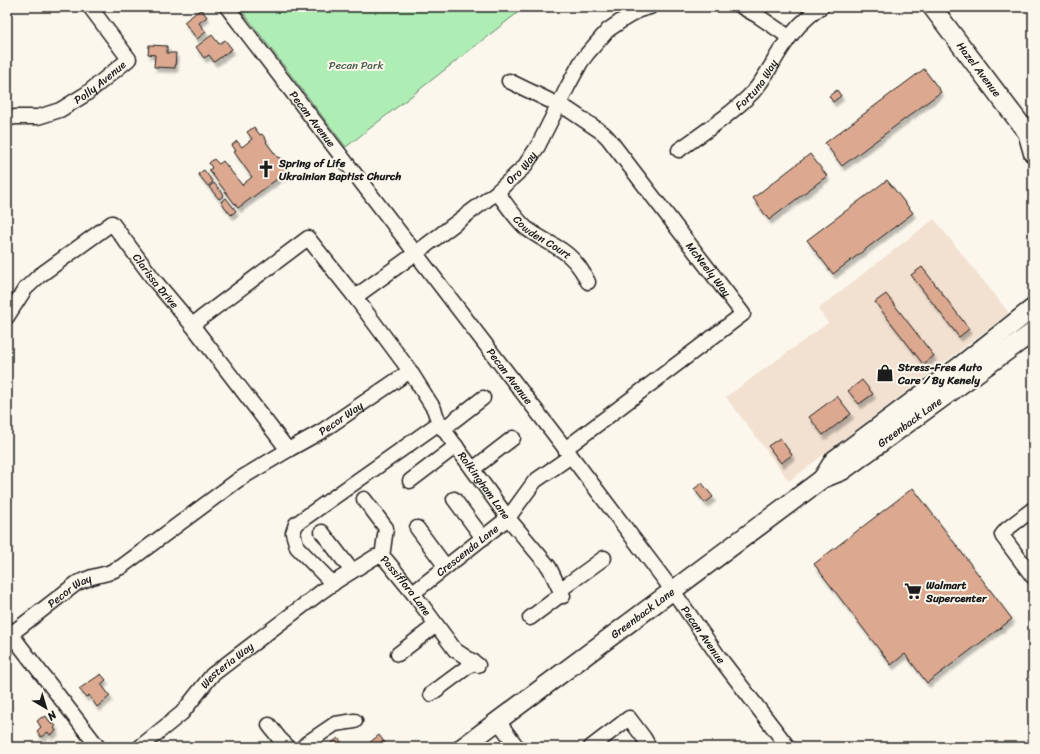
<svg xmlns="http://www.w3.org/2000/svg" width="1040" height="754" font-family="Sriracha,sans-serif">
  <defs>
    <filter id="shadow"><feDropShadow dx="2.5" dy="4.5" stdDeviation="1" flood-color="#0004"/></filter>
  </defs>
  <rect width="100%" height="100%" fill="#fbf7ec"/>
  <filter id="ink" filterUnits="userSpaceOnUse"><feTurbulence type="fractalNoise" baseFrequency=".025" numOctaves="2"/><feDisplacementMap in="SourceGraphic" scale="8" xChannelSelector="R" yChannelSelector="G"/><feConvolveMatrix kernelMatrix="1 2 1 2 8 2 1 2 1" color-interpolation-filters="sRGB"/></filter>
  <g filter="url(#ink)">
    <path fill="#f2e0d0" d="M934,219L1009,313L789,481L726,397L828,323L818,309Z"/>
    <path fill="#aeeeb5" stroke="#658568" d="M239,7H525L346,147Z"/>
    <g fill="#dca990" stroke="#1c1c1c" filter="url(#shadow)">
      <path d="M201,9L207,17L199,23L206,32L197,39L184,22Z"/>
      <path d="M212,35L219,44L225,40L232,49L214,62L209,55L204,58L196,47Z"/>
      <path d="M149,45L167,46V53H176L175,68L154,67L155,55L148,54Z"/>
      <path d="M924,69L941,92L842,166L825,143Z"/>
      <path d="M837,90L841,96L833,102L829,96Z"/>
      <path d="M254,127L260,135L262,134L267,141L266,142L278,158L280,157L285,164L284,166L288,171L238,208L209,170L212,168L209,163L214,159L219,164L223,161L242,185L252,177L234,152L236,151L232,145L237,141L242,147L252,139L247,132Z"/>
      <path d="M810,154L827,176L769,220L753,198Z"/>
      <path d="M204,170L213,182L208,186L198,174Z"/>
      <path d="M887,180L913,213L833,274L807,240Z"/>
      <path d="M214,183L224,195L219,199L209,187Z"/>
      <path d="M226,198L236,211L231,215L221,202Z"/>
      <path d="M922,267L969,329L959,337L911,275Z"/>
      <path d="M886,294L934,356L923,364L875,302Z"/>
      <path d="M862,380L873,394L859,404L848,391Z"/>
      <path d="M837,396L851,414L823,435L809,417Z"/>
      <path d="M780,438L792,455L781,463L768,446Z"/>
      <path d="M702,483L713,497L705,503L694,489Z"/>
      <path d="M913,488L1012,619L927,683L905,654L891,665L814,564Z"/>
      <path d="M101,674L106,680L101,684L110,696L97,707L89,695L86,697L79,689Z"/>
      <path d="M46,716L52,725L53,723L56,726L54,728L56,731L50,735L48,732L41,737L37,731L41,727L37,721L42,717L43,718Z"/>
      <path d="M379,735L385,743L381,747H364Z"/>
      <path d="M338,738L346,747H326Z"/>
    </g>
    <g fill="none" stroke-linecap="round" stroke-linejoin="round">
      <g stroke="#1c1c1c" stroke-width="17">
        <g id="minor">
          <path id="s1" d="M227,7L571,456L673,591L719,657L788,747"/>
          <path d="M742,7L758,16L789,37"/>
          <path id="s2" d="M509,81L569,110L603,133L608,138L743,314L565,449"/>
          <path id="s3" d="M7,119L15,117H38L60,110L86,94L129,59L90,7"/>
          <path id="s4" d="M679,150C704,132 732,114 753,92C765,79 772,63 782,48C792,32 805,18 821,7"/>
          <path id="s5" d="M497,192C506,204 515,218 526,228C535,235 545,240 555,246C570,254 581,267 588,282"/>
          <path id="s6" d="M355,297L416,253L497,192L524,167L538,146L568,86L581,62L587,54L608,30L624,19L639,10L650,7"/>
          <path id="s7" d="M7,317L25,289L39,276L112,223L155,281L192,325L288,450"/>
          <path id="s8" d="M410,371L434,409L439,423L508,518L549,567L563,596"/>
          <path d="M443,429L483,398"/>
          <path d="M473,469L513,438"/>
          <path d="M410,481L456,446"/>
          <path d="M364,499L386,528L382,557"/>
          <path d="M454,499L483,538"/>
          <path d="M1033,509L1007,529L1002,535L1003,537L1033,577"/>
          <path d="M417,528L446,567"/>
          <path d="M322,532L352,571"/>
          <path d="M333,584L297,547L293,533L296,524L439,423"/>
          <path d="M560,590L604,558"/>
          <path id="s9" d="M413,593L508,518L535,481L571,456"/>
          <path d="M530,618L562,594"/>
          <path d="M7,629L98,747"/>
          <path id="s10" d="M11,634L77,583L92,577L108,573L121,567L238,480L288,450L322,431L410,371L355,297L308,238L192,325"/>
          <path d="M398,654L436,625"/>
          <path d="M431,694L474,662"/>
          <path d="M498,721L517,747"/>
          <path d="M269,725L279,738L288,747"/>
          <path id="s11" d="M140,747L182,713L212,675L321,592L338,580L375,557H382L386,560L413,593L455,650L478,665"/>
          <path d="M303,747L307,743L335,724L355,721"/>
          <path d="M591,747L629,718L644,738L649,747"/>
        </g>
      </g>
      <g stroke="#1c1c1c" stroke-width="21">
        <g id="major">
          <path id="s12" d="M932,7L1022,126L1027,132L1033,136"/>
          <path d="M1027,132L1033,153"/>
          <path d="M822,479L834,460L960,366L1033,308"/>
          <path id="s13" d="M463,747L822,479L842,471L1033,332"/>
        </g>
      </g>
      <use href="#minor" stroke="#fbf7ec" stroke-width="14"/>
      <use href="#major" stroke="#fbf7ec" stroke-width="18"/>
    </g>
  </g>
  <defs>
    <g id="church-bare" transform="scale(1.38)"><path d="M-1.2-6h2.4v3.5h3.3v2.4h-3.3V6h-2.4V-.1h-3.3v-2.4h3.3Z" fill="#1c1c1c" stroke="#fbf7ec" stroke-width="2.5" paint-order="stroke"/></g>
    <g id="shop-bare" transform="scale(1.38)"><path d="M-5-2.5h2.3a2.7 3.5 0 0 1 5.4 0H5L5.5 6h-11ZM-1.5-2.5h3a1.5 2.3 0 0 0-3 0Z" fill="#1c1c1c" stroke="#fbf7ec" stroke-width="2.5" paint-order="stroke"/></g>
    <g id="supermarket-bare" transform="scale(1.38)"><path d="M-6-5.5h2.5l.6 2H6L4.5 2H-2.5L-4.4-4H-6ZM-1.5 3.2a1.3 1.3 0 1 0 .1 0ZM3 3.2a1.3 1.3 0 1 0 .1 0Z" fill="#1c1c1c" stroke="#fbf7ec" stroke-width="2.5" paint-order="stroke"/></g>
  </defs>
  <g fill-rule="evenodd">
    <use href="#church-bare" x="266" y="169"/>
    <use href="#shop-bare" x="885" y="373"/>
    <use href="#supermarket-bare" x="913" y="591"/>
  </g>
  <g text-anchor="middle" stroke-width="4" stroke-linejoin="round" paint-order="stroke">
    <g font-size="11" fill="#485b4a" stroke="#fbf7ec">
      <text x="356" y="69">Pecan Park</text>
    </g>
    <g font-size="11" fill="#1c1c1c" stroke="#fbf7ec">
      <text dy="4" stroke="none"><textPath href="#s12" startOffset="78">Hazel Avenue</textPath></text>
      <text dy="4" stroke="none"><textPath href="#s3" startOffset="103">Polly Avenue</textPath></text>
      <text dy="4" stroke="none"><textPath href="#s4" startOffset="102">Fortuna Way</textPath></text>
      <text dy="4" stroke="none"><textPath href="#s1" startOffset="141">Pecan Avenue</textPath></text>
      <text dy="4" stroke="none"><textPath href="#s6" startOffset="211">Oro Way</textPath></text>
      <text dy="4" stroke="none"><textPath href="#s5" startOffset="65">Cowden Court</textPath></text>
      <text dy="4" stroke="none"><textPath href="#s2" startOffset="280">McNeely Way</textPath></text>
      <text dy="4" stroke="none"><textPath href="#s7" startOffset="215">Clarissa Drive</textPath></text>
      <text dy="4" stroke="none"><textPath href="#s1" startOffset="465">Pecan Avenue</textPath></text>
      <text dy="4" stroke="none"><textPath href="#s10" startOffset="396">Pecor Way</textPath></text>
      <text dy="4" stroke="none"><textPath href="#s13" startOffset="553">Greenback Lane</textPath></text>
      <text dy="4" stroke="none"><textPath href="#s8" startOffset="137">Rolkingham Lane</textPath></text>
      <text dy="4" stroke="none"><textPath href="#s9" startOffset="69">Crescenda Lane</textPath></text>
      <text dy="4" stroke="none"><textPath href="#s11" startOffset="348">Passiflora Lane</textPath></text>
      <text dy="4" stroke="none"><textPath href="#s10" startOffset="73">Pecor Way</textPath></text>
      <text dy="4" stroke="none"><textPath href="#s13" startOffset="224">Greenback Lane</textPath></text>
      <text dy="4" stroke="none"><textPath href="#s1" startOffset="788">Pecan Avenue</textPath></text>
      <text dy="4" stroke="none"><textPath href="#s11" startOffset="120">Westeria Way</textPath></text>
    </g>
    <g font-size="11" font-weight="bold" fill="#1c1c1c" stroke="#fbf7ec" text-anchor="start">
      <text x="279" y="167">Spring of Life<tspan x="279" dy="13">Ukrainian Baptist Church</tspan></text>
      <text x="898" y="371">Stress-Free Auto<tspan x="898" dy="13">Care / By Kenely</tspan></text>
      <text x="926" y="589">Walmart<tspan x="926" dy="13">Supercenter</tspan></text>
    </g>
  </g>
  <rect width="1040" height="754" fill="none" stroke="#fbf7ec" stroke-width="24"/>
  <rect x="12" y="12" width="1016" height="730" fill="none" stroke="#1c1c1c" stroke-width="1.5" filter="url(#ink)"/>
  <g transform="translate(46 708) rotate(142)" stroke="#fbf7ec" stroke-width="3" paint-order="stroke">
  <path d="M0-3L7 15L0 10L-7 15Z" fill="#1c1c1c"/>
  <text y="-6" font-size="11" font-weight="bold" text-anchor="middle" fill="#1c1c1c">N</text>
  </g>
</svg>
